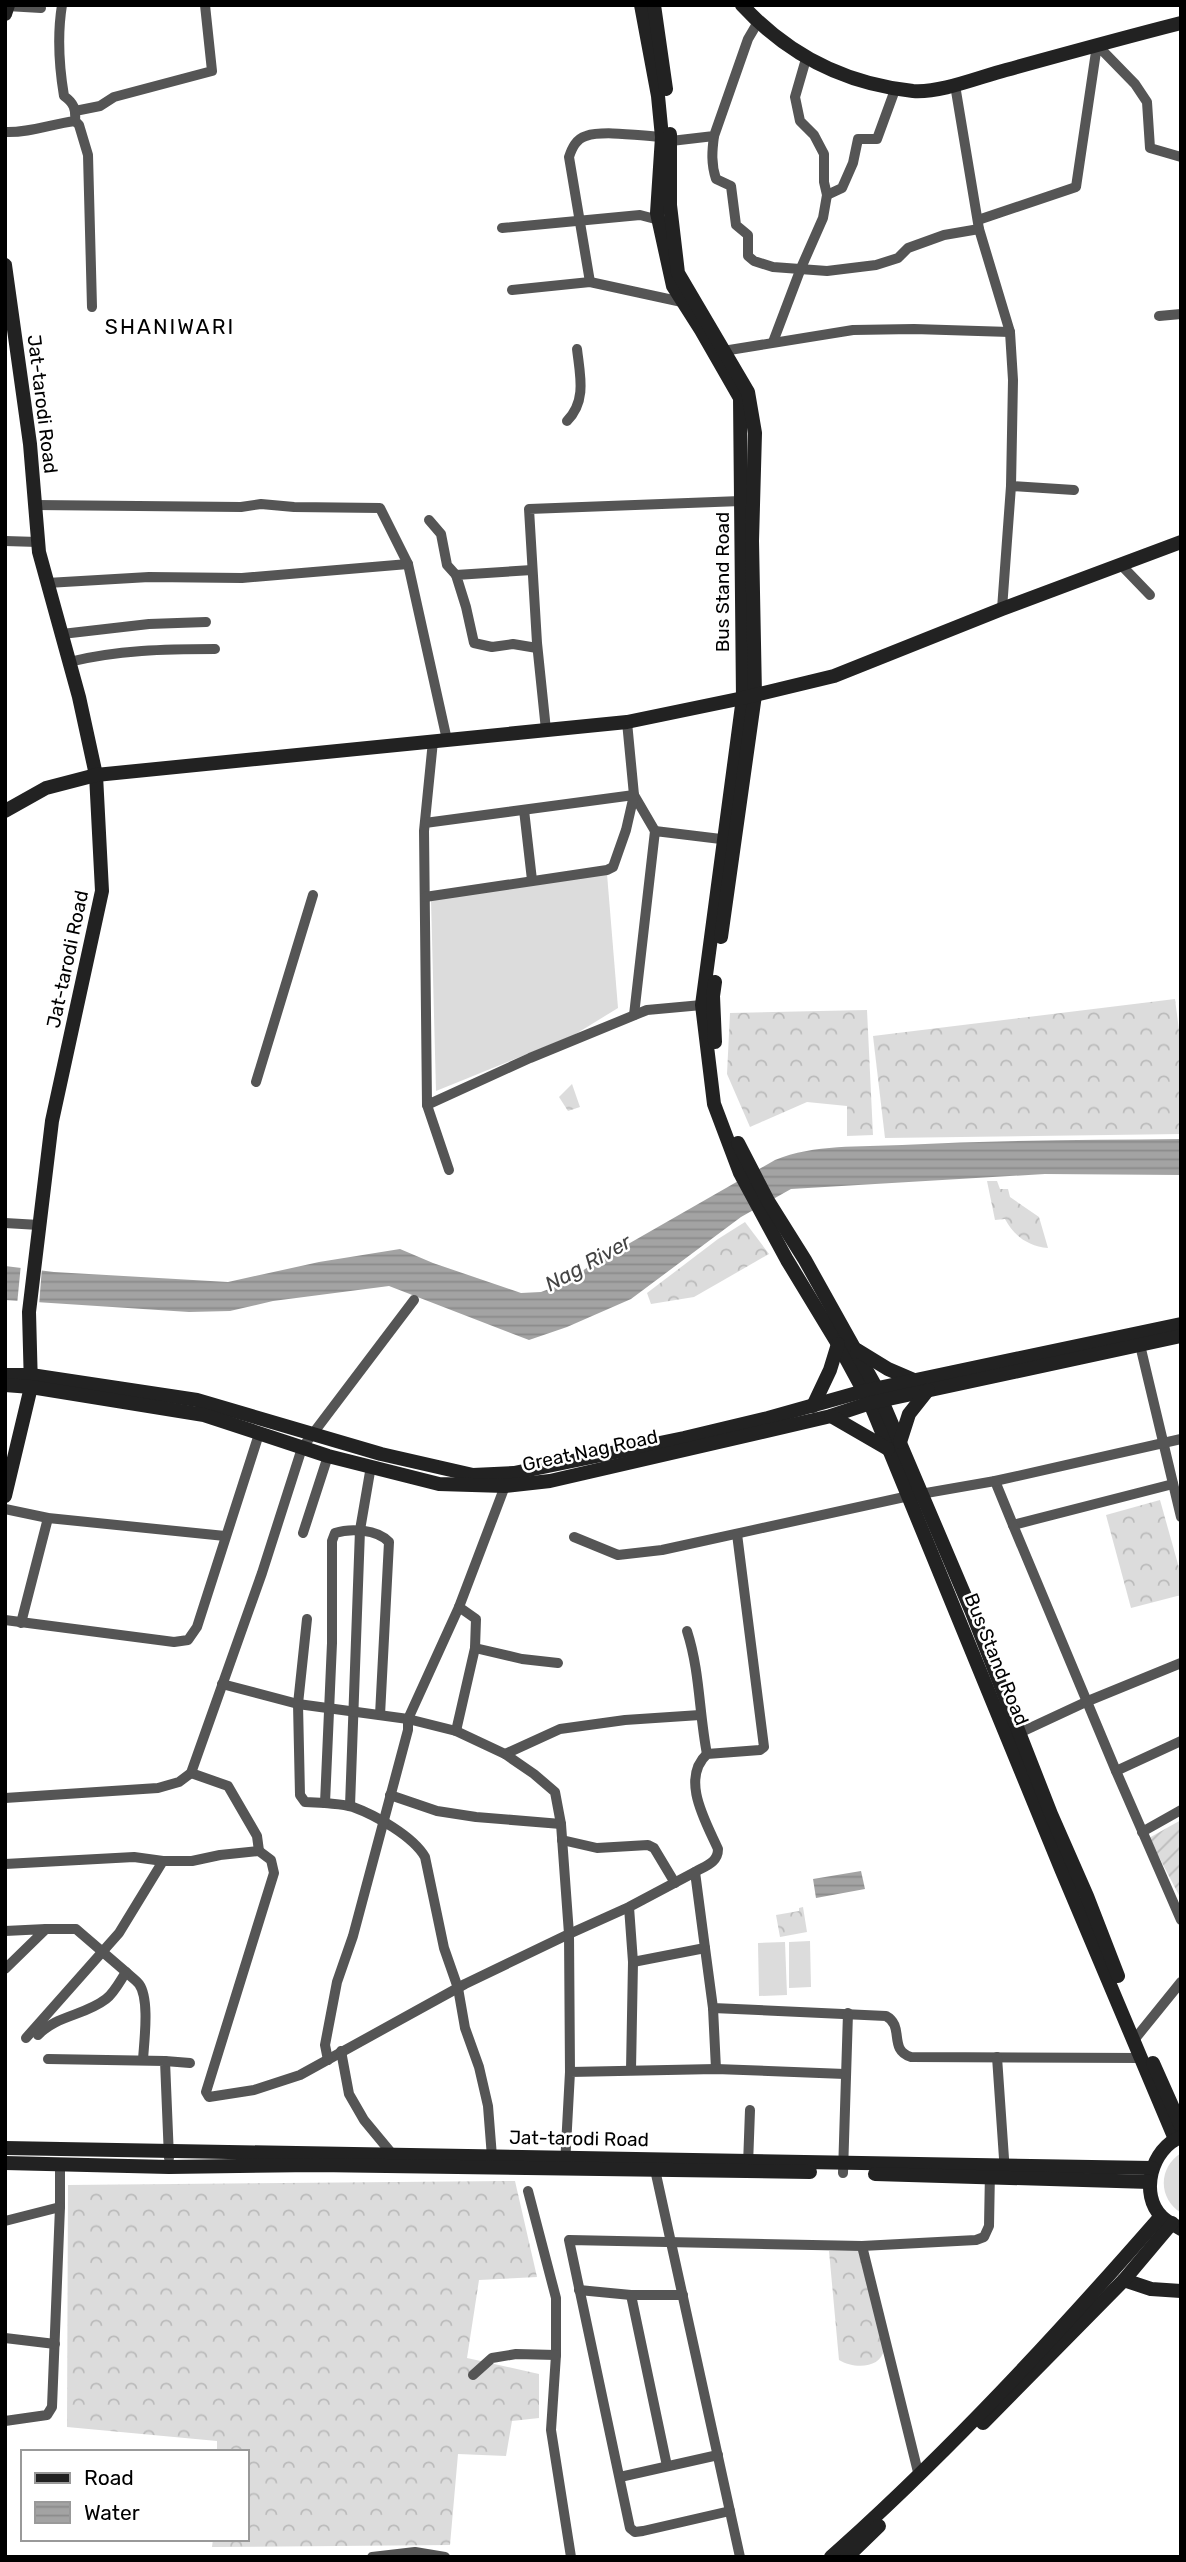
<svg xmlns="http://www.w3.org/2000/svg" width="1186" height="2562" font-family="Rubik,sans-serif">
  <defs>
    <pattern id="forest-crowns" width="20" height="18" patternUnits="userSpaceOnUse" patternTransform="scale(1.75)"><rect width="20" height="18" fill="#dcdcdc"/><path d="M2 6a3 3 0 1 1 6 0M12 15a3 3 0 1 1 6 0" fill="none" stroke="#bbb"/></pattern>
    <pattern id="garden-furrows" width="10" height="10" patternUnits="userSpaceOnUse" patternTransform="scale(1.75)"><rect width="10" height="10" fill="#dcdcdc"/><path d="M-1 1l2-2M0 10L10 0M9 11l2-2" fill="none" stroke="#bbb"/></pattern>
    <pattern id="water-rules" width="6" height="5" patternUnits="userSpaceOnUse" patternTransform="scale(1.75)"><rect width="6" height="5" fill="#a3a3a3"/><path d="M0 2.5h6" fill="none" stroke="#8b8b8b"/></pattern>
  </defs>
  <rect width="100%" height="100%" fill="#fff"/>
  <g fill="#dcdcdc">
    <path d="M607,874L618,1008L574,1035L436,1091L431,900Z"/>
    <path d="M810,1941L811,1987L789,1988V1942Z"/>
    <path d="M785,1942L787,1995L759,1996L758,1943Z"/>
    <path d="M1181,2153V2213C1158,2198 1158,2168 1181,2153Z"/>
  </g>
  <g fill="url(#forest-crowns)">
    <path d="M1175,999L1181,1046V1134L885,1138L873,1036Z"/>
    <path d="M867,1010L873,1135L847,1136V1106L807,1102L750,1127L727,1074L730,1013Z"/>
    <path d="M572,1084L580,1107L568,1111L559,1097Z"/>
    <path d="M987,1181H997L1000,1189H1008L1010,1197L1039,1217L1048,1248C1028,1246 1014,1236 1005,1219L995,1220Z"/>
    <path d="M745,1222L769,1254L694,1297L651,1304L647,1293L718,1239Z"/>
    <path d="M1160,1500L1181,1575V1595L1131,1608L1106,1515Z"/>
    <path d="M803,1907L807,1932L780,1937L776,1915L799,1911V1908Z"/>
    <path d="M515,2181L537,2277L479,2280L467,2358L539,2374V2418L512,2421L506,2456L458,2454L450,2545L212,2547L213,2539H247V2452H217V2441L67,2427L68,2185Z"/>
    <path d="M859,2250L884,2349C881,2369 854,2369 839,2360L829,2251Z"/>
  </g>
  <path fill="url(#garden-furrows)" d="M1181,1820V1899L1149,1838Z"/>
  <g fill="url(#water-rules)">
    <path d="M1181,1139V1175L1045,1174L791,1189L741,1217L631,1299L567,1327L529,1340L389,1286L273,1301L230,1311L189,1312L5,1300V1266L54,1272L228,1282L319,1262L400,1249L433,1263L521,1293L541,1292L565,1283L588,1267L775,1160C814,1144 860,1147 902,1145C995,1140 1088,1140 1181,1139Z"/>
    <path d="M861,1871L865,1889L816,1898L813,1879Z"/>
  </g>
  <path fill="#fff" d="M21,1264L42,1267L39,1306L17,1305Z"/>
  <g fill="none" stroke-linecap="round" stroke-linejoin="round">
    <g stroke="#555" stroke-width="10">
      <path d="M7,6L41,8"/>
      <path d="M955,85L979,229L1010,332L1013,380L1011,486L1002,609"/>
      <path d="M75,111L100,106L114,97L212,71L205,5"/>
      <path d="M75,121L79,125L88,155L92,307"/>
      <path d="M5,132C30,133 51,124 75,121C76,109 74,103 64,96C59,66 57,36 62,5"/>
      <path d="M714,136C712,151 711,164 716,179L731,186L736,225L748,235V256L754,261L773,267L827,271L876,265L898,258L908,248L944,235L979,229"/>
      <path d="M671,141L714,136L748,39L758,22"/>
      <path d="M827,195L842,188L853,163L858,139H877L896,87"/>
      <path d="M978,220L1076,187L1097,45L1135,84L1147,102L1150,148L1181,157"/>
      <path d="M502,228L640,215L659,220"/>
      <path d="M590,282L569,157C572,148 576,139 586,136C604,130 642,136 662,137"/>
      <path d="M512,290L590,282L682,302"/>
      <path d="M1159,316L1181,314"/>
      <path d="M773,342L801,268L823,218L827,195L824,182V154L814,135L800,121L795,97L806,59"/>
      <path d="M717,352L853,330L914,329L1010,332"/>
      <path d="M567,421C587,401 580,375 577,349"/>
      <path d="M1011,486L1074,490"/>
      <path d="M35,505L241,507L261,504L294,507L380,508L408,564L447,740"/>
      <path d="M429,520L441,534L447,565L456,575"/>
      <path d="M5,541L38,542"/>
      <path d="M1124,568L1150,595"/>
      <path d="M532,570L456,575L466,607L474,643L492,647L513,644L537,648"/>
      <path d="M47,583L149,577L242,578L408,564"/>
      <path d="M62,634L149,624L206,622"/>
      <path d="M69,662C117,650 166,649 215,649"/>
      <path d="M627,722L634,795L655,831"/>
      <path d="M546,730L537,643L529,509L741,501"/>
      <path d="M433,741L424,831L427,1105L530,1058L647,1010L702,1005"/>
      <path d="M524,810L532,880"/>
      <path d="M425,897L607,870L613,867L626,830L634,795L425,823"/>
      <path d="M634,1015L655,831L729,840"/>
      <path d="M256,1082L313,895"/>
      <path d="M427,1105L449,1170"/>
      <path d="M5,1223L39,1225"/>
      <path d="M1140,1345L1181,1517"/>
      <path d="M995,1481L1013,1525L1173,1484"/>
      <path d="M5,1509L48,1518L225,1536"/>
      <path d="M1013,1525L1116,1771L1181,1920"/>
      <path d="M303,1533L328,1456"/>
      <path d="M574,1537L618,1555L662,1550L909,1496L995,1481L1181,1439"/>
      <path d="M307,1619L298,1704L300,1795L305,1802L325,1803"/>
      <path d="M5,1620L174,1642L188,1640L197,1627L259,1434"/>
      <path d="M21,1623L48,1518"/>
      <path d="M687,1631C700,1671 699,1713 707,1754"/>
      <path d="M475,1648L522,1659L558,1663"/>
      <path d="M380,1715L389,1542C377,1529 350,1528 335,1533L332,1541V1643L325,1803C334,1804 344,1804 353,1807C375,1815 413,1836 425,1857L444,1948L458,1988L465,2028L479,2067L488,2106L492,2157"/>
      <path d="M456,1731L475,1648L476,1619L459,1607"/>
      <path d="M1013,1736L1088,1701L1181,1663"/>
      <path d="M505,1754L560,1729L625,1720L700,1715"/>
      <path d="M1116,1771L1181,1741"/>
      <path d="M191,1773L228,1786L257,1836L259,1851"/>
      <path d="M390,1795L437,1811L476,1817L561,1824"/>
      <path d="M5,1798L158,1788L179,1782L191,1773L262,1573L302,1448L414,1300"/>
      <path d="M350,1806L360,1530L371,1466"/>
      <path d="M1142,1832L1181,1810"/>
      <path d="M562,1840L597,1848L648,1845L654,1848L675,1883"/>
      <path d="M5,1864L134,1857L163,1861H192L220,1855L259,1851L271,1860L274,1873L206,2092L209,2097L254,2090L300,2075L465,1984L569,1934L561,1824L555,1792L534,1774L505,1754L456,1731L408,1719L298,1704L222,1684"/>
      <path d="M695,1872C705,1866 718,1863 718,1849C706,1822 680,1779 707,1754L760,1750L764,1747L737,1534"/>
      <path d="M5,1931L46,1929L5,1969"/>
      <path d="M705,1948L713,2008L886,2016C905,2026 888,2050 911,2057L1141,2058"/>
      <path d="M126,1972C130,1976 136,1980 139,1984C150,1999 144,2042 143,2060"/>
      <path d="M713,2008L716,2069"/>
      <path d="M38,2035C57,2015 84,2016 106,1999C114,1993 120,1981 126,1972L76,1929H46"/>
      <path d="M26,2038L119,1933L163,1861"/>
      <path d="M1134,2040L1181,1982"/>
      <path d="M341,2051L349,2094L364,2120L393,2155"/>
      <path d="M997,2057L1005,2173"/>
      <path d="M48,2059L165,2061L169,2158"/>
      <path d="M328,2060L325,2045L337,1982L353,1936L408,1730V1719L459,1607L505,1486"/>
      <path d="M165,2061L190,2063"/>
      <path d="M631,2070L633,1962"/>
      <path d="M570,2072L569,1934L629,1907L695,1872L705,1948L633,1962L629,1907"/>
      <path d="M565,2165L570,2072L716,2069L845,2074"/>
      <path d="M654,2165L740,2557"/>
      <path d="M748,2165L750,2110"/>
      <path d="M843,2173L848,2013"/>
      <path d="M528,2191L556,2298V2355L551,2430L571,2557"/>
      <path d="M60,2207V2165"/>
      <path d="M5,2221L60,2207L52,2407L47,2415L5,2421"/>
      <path d="M862,2246L919,2476"/>
      <path d="M579,2290L631,2295"/>
      <path d="M5,2338L55,2344"/>
      <path d="M473,2375L492,2358L516,2354L556,2355"/>
      <path d="M667,2466L631,2295H683"/>
      <path d="M620,2477L718,2455"/>
      <path d="M730,2511L643,2531L635,2532L630,2528L569,2240L862,2246L976,2240L984,2237L989,2226L990,2171"/>
      <path d="M372,2557L415,2552L445,2557"/>
    </g>
    <g stroke="#222" stroke-width="14">
      <path d="M641,5L658,96L662,137L657,213L673,286L701,330L740,398L743,698L702,1005L714,1104L740,1173L787,1260L838,1344L870,1403L1062,1871L1175,2139"/>
      <path d="M654,5L666,89"/>
      <path d="M742,5C788,55 846,84 913,91C941,93 979,77 1006,70C1064,54 1122,38 1181,23"/>
      <path d="M5,14L8,5"/>
      <path d="M670,134V205L678,273L748,392L755,433L752,541L755,695L721,937"/>
      <path d="M5,265L30,444L39,552L79,697L96,775L102,891L52,1121L29,1312L31,1387L5,1496"/>
      <path d="M5,811L46,788L96,775L627,722L743,698L834,676L1002,609L1181,542"/>
      <path d="M715,1042L713,996L715,982"/>
      <path d="M738,1143L768,1201L805,1260L877,1389L971,1610L1051,1814L1087,1896L1118,1976"/>
      <path d="M857,1350L888,1369L916,1381"/>
      <path d="M5,1375H31L197,1400L381,1454L473,1475L514,1473L684,1438L768,1418L864,1391L1181,1324"/>
      <path d="M5,1385L31,1387L204,1415L328,1456L439,1484L505,1486L550,1481L831,1416L870,1403L1181,1336"/>
      <path d="M813,1406L830,1370L838,1344"/>
      <path d="M831,1416L888,1449"/>
      <path d="M900,1442L909,1414L928,1390"/>
      <path d="M1153,2063L1181,2126"/>
      <path d="M1181,2137C1151,2148 1139,2195 1162,2217C1167,2222 1175,2225 1181,2229"/>
      <path d="M5,2148L1152,2168"/>
      <path d="M5,2163L169,2167L316,2165L810,2172"/>
      <path d="M875,2174L1150,2182"/>
      <path d="M1124,2280L1151,2289L1181,2291"/>
      <path d="M983,2423L1124,2280L1172,2223"/>
      <path d="M831,2557C949,2452 1057,2335 1161,2216"/>
      <path d="M847,2557L879,2526"/>
    </g>
  </g>
  <g text-anchor="middle" stroke-width="5" stroke-linejoin="round" paint-order="stroke">
    <g font-size="19" fill="#000" stroke="#fff">
      <text transform="translate(43 404) rotate(83)" y="7">Jat-tarodi Road</text>
      <text transform="translate(722 582) rotate(-90)" y="7">Bus Stand Road</text>
      <text transform="translate(67 959) rotate(-78)" y="7">Jat-tarodi Road</text>
      <text transform="translate(590 1450) rotate(-12)" y="7">Great Nag Road</text>
      <text transform="translate(997 1659) rotate(68)" y="7">Bus Stand Road</text>
      <text transform="translate(579 2138) rotate(1)" y="7">Jat-tarodi Road</text>
    </g>
    <g font-size="21" letter-spacing="2" fill="#000" stroke="#fff">
      <text x="170" y="334">SHANIWARI</text>
    </g>
    <g font-size="21" font-style="italic" fill="#444" stroke="#fff">
      <text transform="translate(588 1263) rotate(-29)" y="7">Nag River</text>
    </g>
  </g>
  <rect width="1186" height="2562" fill="none" stroke="#000000" stroke-width="14"/>
  <rect x="21" y="2450" width="228" height="91" fill="#ffffff" stroke="#999999" stroke-width="2"/>
  <rect x="35" y="2473" width="35" height="10" fill="#222222" stroke="#999999" stroke-width="2"/>
  <text x="84" y="2485" font-size="21" fill="#000000">Road</text>
  <rect x="35" y="2502" width="35" height="21" fill="url(#water-rules)" stroke="#999999" stroke-width="2"/>
  <text x="84" y="2520" font-size="21" fill="#000000">Water</text>
</svg>
